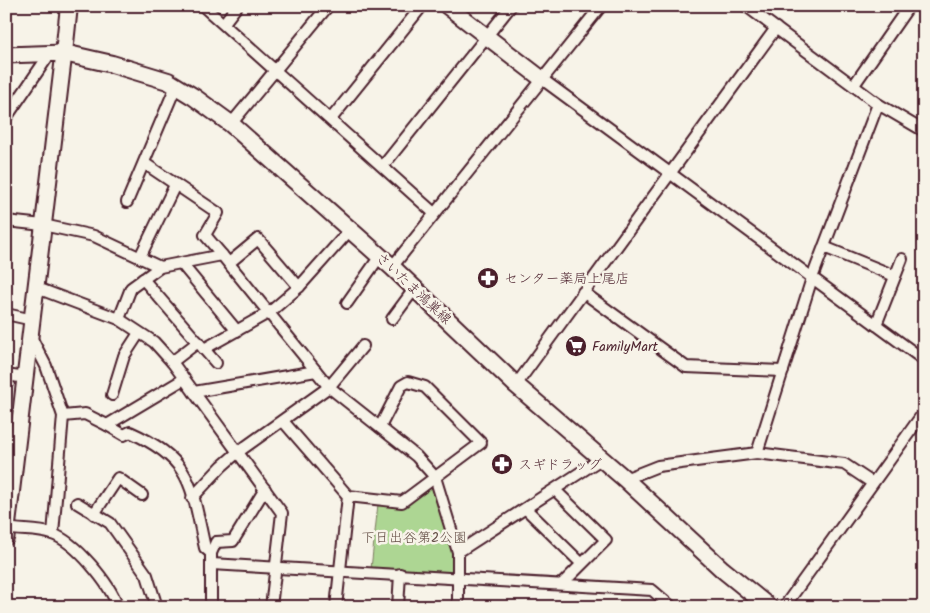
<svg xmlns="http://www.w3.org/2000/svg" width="930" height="613" font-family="Kalam,'Klee One',sans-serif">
  <rect width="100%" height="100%" fill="#f7f3e8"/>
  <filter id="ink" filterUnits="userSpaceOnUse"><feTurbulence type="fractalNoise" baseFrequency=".02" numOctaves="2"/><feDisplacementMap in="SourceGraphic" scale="10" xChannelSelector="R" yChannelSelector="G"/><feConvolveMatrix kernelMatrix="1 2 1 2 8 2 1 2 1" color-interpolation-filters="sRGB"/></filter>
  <g filter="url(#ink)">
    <path fill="#add693" stroke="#7c7a5f" d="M428,487L432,488L456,557V570L452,573L371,569L378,504L405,506Z"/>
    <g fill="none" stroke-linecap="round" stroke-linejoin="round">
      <g stroke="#4a1f2b" stroke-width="14">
        <g id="street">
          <path d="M203,6L434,213"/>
          <path d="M746,6L878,104L924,131"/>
          <path d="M224,23L237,6"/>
          <path d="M542,79L924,360"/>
          <path d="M854,85L909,6"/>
          <path d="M6,118L51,52"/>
          <path d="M331,119L422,6"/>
          <path d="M231,124L328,6"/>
          <path d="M144,163L218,213L205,235L222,255"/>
          <path d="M383,166L511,6"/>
          <path d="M127,202L176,86"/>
          <path d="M6,221L43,225L94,236L160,267"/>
          <path d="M824,247L895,276"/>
          <path d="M140,257L175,185"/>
          <path d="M181,263L237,331"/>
          <path d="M229,263L258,239L299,287"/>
          <path d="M392,267L601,6"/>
          <path d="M143,279L216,363"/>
          <path d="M37,288L119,319L154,342L172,362L282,513L271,607"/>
          <path d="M583,292L686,367L783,371"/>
          <path d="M347,303L380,256"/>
          <path d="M6,314L33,320"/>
          <path d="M119,319L131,288L160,267L222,255L329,387L416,456L435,477L458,552V607"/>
          <path d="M392,319L415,288"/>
          <path d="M876,325L902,259"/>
          <path d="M31,337L46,366L63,416L53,534"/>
          <path d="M204,349L270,312L299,287L349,231"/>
          <path d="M172,362L198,342"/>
          <path d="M6,375L26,378"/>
          <path d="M516,385L776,28"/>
          <path d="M194,392L316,371"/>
          <path d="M112,395L124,356L139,333"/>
          <path d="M63,416L85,414L107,425L184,379"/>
          <path d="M283,421L348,496L336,607"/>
          <path d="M107,425L124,435L130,432C193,460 191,486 205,548L211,553"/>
          <path d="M757,453L812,278L878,104"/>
          <path d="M625,479L658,466L757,453L844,464L871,482"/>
          <path d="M555,490L606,540L563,583"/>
          <path d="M348,496L402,502L481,443L425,387L408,382L401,386L380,427"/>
          <path d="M192,498L222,466L238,452L329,387L363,346"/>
          <path d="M77,503L110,523L147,575L157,607"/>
          <path d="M526,509L581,563"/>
          <path d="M94,514L118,478L142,495"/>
          <path d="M6,528C21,531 38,529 52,534C76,542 110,584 118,607"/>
          <path d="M458,552L601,459"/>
          <path d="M212,564L652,590L672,607"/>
          <path d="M211,602V553L216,542L233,541L265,489"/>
          <path d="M398,607L400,574"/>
          <path d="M784,607L924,412"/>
        </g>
      </g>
      <g stroke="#4a1f2b" stroke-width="19">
        <g id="secondary">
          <path d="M447,6L542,79"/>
          <path d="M6,55L64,53L6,537"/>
        </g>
      </g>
      <g stroke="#4a1f2b" stroke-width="20">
        <path id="primary" d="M69,6L64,53L112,64L168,81L194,97L231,124L392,267L516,385L625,479L722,569L769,607"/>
      </g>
      <use href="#street" stroke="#f7f3e8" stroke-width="10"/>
      <use href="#secondary" stroke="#f7f3e8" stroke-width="15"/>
      <use href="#primary" stroke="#f7f3e8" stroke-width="16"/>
    </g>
  </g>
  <defs>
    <g id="pharmacy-disc" transform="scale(1.125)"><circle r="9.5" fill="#4a1f2b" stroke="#f7f3e8"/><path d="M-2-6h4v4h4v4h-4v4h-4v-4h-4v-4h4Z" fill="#fff"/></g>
    <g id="supermarket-disc" transform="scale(1.125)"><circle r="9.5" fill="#4a1f2b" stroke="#f7f3e8"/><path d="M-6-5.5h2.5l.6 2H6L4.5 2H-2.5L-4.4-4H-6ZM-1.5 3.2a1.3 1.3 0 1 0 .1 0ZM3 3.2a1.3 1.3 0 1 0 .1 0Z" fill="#fff"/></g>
  </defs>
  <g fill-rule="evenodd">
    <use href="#pharmacy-disc" x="488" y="278"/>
    <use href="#supermarket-disc" x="576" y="346"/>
    <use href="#pharmacy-disc" x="502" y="464"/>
  </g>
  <g text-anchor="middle" stroke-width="5" stroke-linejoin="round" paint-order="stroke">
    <g font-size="14" fill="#4a1f2b" stroke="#f7f3e8" text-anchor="start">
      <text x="504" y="283">センター薬局上尾店</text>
      <text x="592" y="351">FamilyMart</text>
      <text x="518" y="469">スギドラッグ</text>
    </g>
    <g font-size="14" fill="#4a1f2b" stroke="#f7f3e8">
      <text transform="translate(414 288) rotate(43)" y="5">さいたま鴻巣線</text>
    </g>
    <g font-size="14" fill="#634d45" stroke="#f7f3e8">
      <text x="414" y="542">下日出谷第2公園</text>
    </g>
  </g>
  <rect width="930" height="613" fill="none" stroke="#f7f3e8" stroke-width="25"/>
  <rect x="12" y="12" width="905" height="588" fill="none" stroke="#4a1f2b" stroke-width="2" filter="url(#ink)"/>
</svg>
